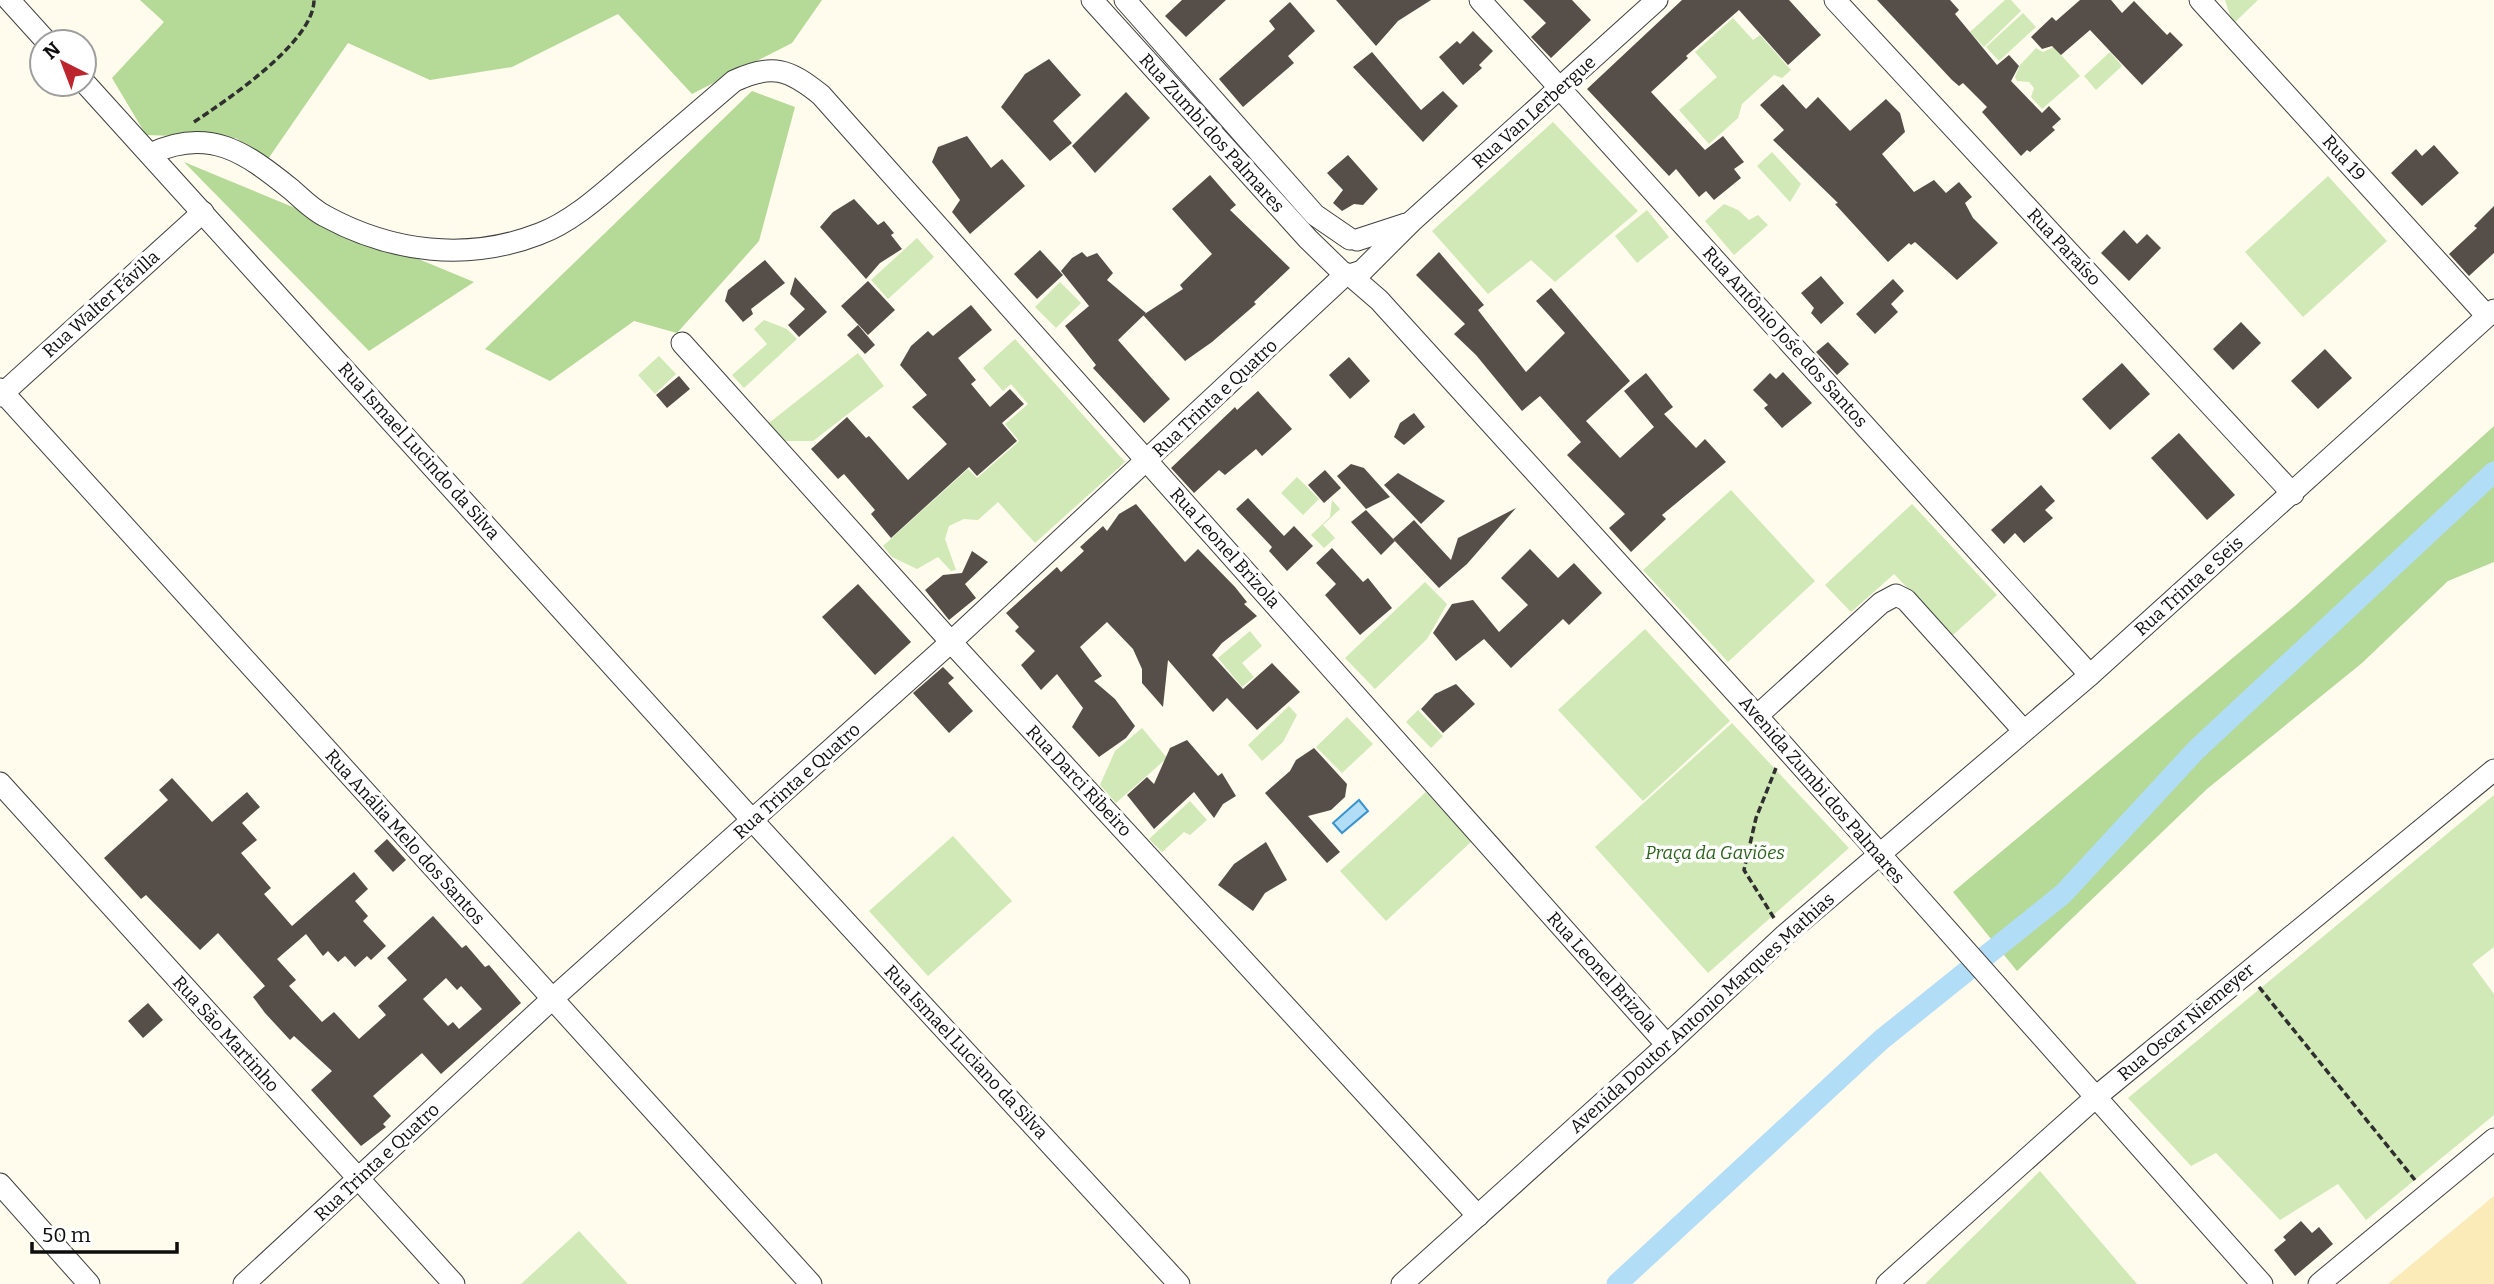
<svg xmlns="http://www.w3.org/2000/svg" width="2494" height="1284" font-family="Bitter,serif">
  <rect width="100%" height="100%" fill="#fffbed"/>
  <g fill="#d1e9b7">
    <path d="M2005,0H2011L2021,11L1984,47L1970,32Z"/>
    <path d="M2225,0H2258L2233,24Z"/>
    <path d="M2023,13L2036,27L1999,61L1986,47Z"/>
    <path d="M1733,18L1753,40L1760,35L1791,70L1782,78L1774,75L1742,104L1738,118L1709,144L1679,110L1717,77L1695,52Z"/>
    <path d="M2054,47L2080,76L2042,109L2031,97L2034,88L2029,82L2017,81L2015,77L2020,65L2036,48L2043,52Z"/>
    <path d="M2110,52L2122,66L2096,90L2084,76Z"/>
    <path d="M1553,122L1638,211L1555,282L1531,260L1488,294L1432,231Z"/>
    <path d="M1772,152L1801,184L1790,202L1757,166Z"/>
    <path d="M2328,176L2387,241L2303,317L2245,252Z"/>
    <path d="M1724,204L1738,210L1749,220L1758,215L1768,225L1734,255L1705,221Z"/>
    <path d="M1647,210L1669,237L1637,263L1615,236Z"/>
    <path d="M917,238L934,257L888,299L871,280Z"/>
    <path d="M1060,282L1081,303L1056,328L1035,307Z"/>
    <path d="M764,320L787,329L797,339L744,388L732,375L767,344L754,329Z"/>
    <path d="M1015,339L1125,462L1035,543L998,502L978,520L964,519L949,526L945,539L956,570L951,571L938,557L917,569L892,557L883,546L968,469L977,478L1019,441L1005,424L1028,404L1011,384L1003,391L983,368Z"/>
    <path d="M858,353L884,386L813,441H776L765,426Z"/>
    <path d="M659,356L676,374L655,394L638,375Z"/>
    <path d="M1297,477L1319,499L1303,515L1281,493Z"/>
    <path d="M1731,490L1815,581L1728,662L1643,570Z"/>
    <path d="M1332,500L1340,509L1323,525L1335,538L1324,548L1311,535L1330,517Z"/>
    <path d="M1912,504L1997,595L1953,635L1894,574L1851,612L1825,585Z"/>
    <path d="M1425,582L1447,604L1427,639L1375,689L1345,658Z"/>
    <path d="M1645,629L1730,721L1643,801L1558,710Z"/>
    <path d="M1250,631L1262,646L1242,663L1254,677L1242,687L1218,658Z"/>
    <path d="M1289,706L1297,715L1283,742L1262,761L1248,745Z"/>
    <path d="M1418,710L1443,736L1431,748L1406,722Z"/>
    <path d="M1347,717L1373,744L1342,773L1316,747Z"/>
    <path d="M1732,723L1849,848L1708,973L1595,847Z"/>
    <path d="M1142,728L1167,758L1116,803L1100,785L1115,751Z"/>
    <path d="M1426,792L1472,841L1386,921L1340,871Z"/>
    <path d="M2494,795V947L2472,964L2494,994V1115L2366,1220L2338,1184L2280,1220L2216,1153L2191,1166L2128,1098Z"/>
    <path d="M1190,801L1207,820L1190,835L1184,832L1162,852L1149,839Z"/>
    <path d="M953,836L1012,901L928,976L869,911Z"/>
    <path d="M2040,1171L2137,1284H1925Z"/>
    <path d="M579,1231L628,1284H521Z"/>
  </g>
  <g fill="#b5d996">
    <path d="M140,0H822L792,43L692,94L618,14L512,67L430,80L348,43L268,159L236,138L146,135L112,78L164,22Z"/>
    <path d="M752,91L795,107L759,241L677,333L634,321L550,381L485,349Z"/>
    <path d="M184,162L474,282L369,351Z"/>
    <path d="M2494,426V562L2448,581L2362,663L2207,789L2017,971L1953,892L2295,606Z"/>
  </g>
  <path fill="#faebb9" d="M2494,1196V1284H2388Z"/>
  <path fill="#b2ddf6" stroke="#3993cd" stroke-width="2" d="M1359,800L1368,811L1342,833L1333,823Z"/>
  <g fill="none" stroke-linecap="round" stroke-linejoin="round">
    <path stroke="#b2ddf6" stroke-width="21" d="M1617,1284L1881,1040L2063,894L2196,750L2494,472"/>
  </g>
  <g fill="#554e49" fill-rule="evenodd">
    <path d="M1182,0H1226L1186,37L1165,16Z"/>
    <path d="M1336,0H1431L1398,21L1376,46Z"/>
    <path d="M1523,0H1572L1591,20L1551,58L1531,37L1546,23Z"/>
    <path d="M1682,0H1789L1821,35L1788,65L1739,10L1686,56L1688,58L1651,92L1705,150L1723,136L1744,162L1734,169L1741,178L1714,200L1706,191L1699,197L1676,169L1669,176L1587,89Z"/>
    <path d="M1877,0H1950L1959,10L1955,14L1997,65L2009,55L2019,66L2011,81L2042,113L2049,106L2061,119L2052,127L2055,130L2030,152L2027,150L2021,156L1982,112L1987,107L1963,83L1959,86L1952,80Z"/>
    <path d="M2080,0H2111L2122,13L2134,1L2167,35L2170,32L2183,45L2142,85L2090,30L2061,55L2052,46L2042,49L2031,37L2052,17L2056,21Z"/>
    <path d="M1290,2L1315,31L1288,56L1294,63L1243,107L1219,79L1275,29L1269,21Z"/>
    <path d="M1473,31L1493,51L1479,65L1482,68L1463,85L1439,57L1457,41L1460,44Z"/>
    <path d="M1372,52L1421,110L1443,91L1458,106L1423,142L1353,67Z"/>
    <path d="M1049,59L1081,95L1053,121L1072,143L1050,161L1001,107L1025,74Z"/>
    <path d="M1783,84L1806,109L1818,97L1850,131L1886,99L1900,113L1905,132L1882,154L1914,192L1934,180L1946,193L1959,182L1972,197L1965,203L1973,218L1998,243L1957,280L1915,242L1911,245L1909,243L1888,262L1835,204L1838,203L1773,140L1784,130L1760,105Z"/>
    <path d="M1126,92L1150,118L1095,173L1072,146Z"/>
    <path d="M967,136L991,168L1002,159L1025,186L970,234L952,212L960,200L932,162L938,147Z"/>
    <path d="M2434,145L2459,173L2422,206L2391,173L2416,149L2422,156Z"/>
    <path d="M1348,155L1378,189L1363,205L1354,204L1342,211L1333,203L1343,190L1327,173Z"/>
    <path d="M1210,175L1236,205L1230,210L1290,268L1254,302L1256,304L1212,342L1185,361L1143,315L1183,289L1180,285L1212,254L1172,209Z"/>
    <path d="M854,199L878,225L884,221L894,233L891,235L902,249L880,263L866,279L820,227L833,212Z"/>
    <path d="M2494,206V253L2469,276L2449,254L2477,228L2474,226Z"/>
    <path d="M2124,230L2137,244L2147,234L2161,248L2129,281L2101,253Z"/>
    <path d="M1040,250L1063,275L1037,299L1014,274Z"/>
    <path d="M1082,252L1087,257L1097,253L1113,273L1107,280L1146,313L1118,340L1170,399L1144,423L1093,368L1096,365L1065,326L1089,306L1061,271L1072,258Z"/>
    <path d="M1439,252L1484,305L1478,310L1526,372L1565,333L1536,301L1551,288L1630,381L1586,421L1620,458L1654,427L1624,391L1646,373L1673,407L1664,414L1696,448L1705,439L1726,462L1662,515L1666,519L1631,552L1609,528L1625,514L1567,455L1581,442L1540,396L1522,411L1476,355L1454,334L1465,324L1416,275Z"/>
    <path d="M765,260L785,283L751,309L753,314L743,322L725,301L728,290Z"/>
    <path d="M1821,276L1844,303L1821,324L1811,313L1814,308L1801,293Z"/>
    <path d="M795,277L827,312L799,337L788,325L805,309L790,294Z"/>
    <path d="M1893,279L1904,291L1891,304L1898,312L1875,334L1856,314Z"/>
    <path d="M868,281L895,310L868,335L841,306Z"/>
    <path d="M971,305L992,330L958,358L976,380L971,384L990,407L1010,389L1024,404L1002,423L1017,441L977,476L969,467L891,538L871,514L875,510L844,474L838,479L811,449L847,417L866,438L869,436L908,480L947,444L912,407L927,395L900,365L911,346L928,331L933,336Z"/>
    <path d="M2241,322L2261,343L2233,370L2213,349Z"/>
    <path d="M858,325L875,345L865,354L847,335Z"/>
    <path d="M1828,342L1849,364L1837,375L1816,352Z"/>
    <path d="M2325,349L2352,378L2318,409L2291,381Z"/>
    <path d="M1349,357L1370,381L1350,399L1329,375Z"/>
    <path d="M2122,363L2150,394L2110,430L2082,399Z"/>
    <path d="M1783,372L1812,403L1782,428L1764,408L1768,405L1753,390L1770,373L1776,379Z"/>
    <path d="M679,376L690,389L667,408L656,395Z"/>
    <path d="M1258,391L1292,429L1262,456L1256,449L1225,475L1219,470L1194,493L1171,468L1235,407L1237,410Z"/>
    <path d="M1414,413L1425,427L1404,445L1394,437L1400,423Z"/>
    <path d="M2179,433L2235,495L2207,520L2151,458Z"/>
    <path d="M1351,464L1364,468L1390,497L1366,509L1337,476Z"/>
    <path d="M1325,470L1341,488L1324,503L1308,485Z"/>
    <path d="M1398,473L1445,501L1421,524L1384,485Z"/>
    <path d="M2041,485L2055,501L2045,510L2053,518L2024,543L2015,533L2004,544L1991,530Z"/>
    <path d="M1248,498L1284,536L1294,526L1313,546L1287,571L1269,551L1272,547L1236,509Z"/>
    <path d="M1136,504L1185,562L1198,549L1235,587L1247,602L1244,604L1257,616L1222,643L1212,655L1243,689L1272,663L1300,692L1257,730L1227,698L1213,712L1168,660L1163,707L1142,683V669L1133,649L1107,622L1080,647L1102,676L1094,681L1115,699L1135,726L1126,738L1099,757L1072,727L1083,708L1057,674L1041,690L1021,665L1035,651L1015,631L1019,627L1006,613L1057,567L1061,572L1084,551L1080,547L1103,526L1107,531L1119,514Z"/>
    <path d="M1516,508L1467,564L1439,588L1393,539L1414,520L1451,560L1458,538Z"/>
    <path d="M1366,510L1395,541L1381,555L1351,522Z"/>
    <path d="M1332,548L1363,582L1368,578L1392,608L1360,635L1325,595L1336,584L1316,563Z"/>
    <path d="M1530,549L1558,578L1574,563L1602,593L1569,625L1563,619L1511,668L1484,639L1456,661L1433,633L1452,604L1473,600L1499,632L1528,605L1501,578Z"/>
    <path d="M972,551L988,562L965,584L976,598L949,620L925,590L943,575L962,573Z"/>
    <path d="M858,584L911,642L875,675L822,617Z"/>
    <path d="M943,667L954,678L948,683L973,711L949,733L913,693Z"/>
    <path d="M1456,684L1475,704L1443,733L1421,709L1435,694Z"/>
    <path d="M1187,740L1218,776L1222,773L1236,796L1223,804L1214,818L1194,792L1154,829L1127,795L1147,777L1154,784L1170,748Z"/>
    <path d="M1314,748L1347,784L1345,797L1331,810L1308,816L1340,852L1327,863L1265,793L1290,771L1296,760Z"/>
    <path d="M172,778L212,822L247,792L260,807L242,823L257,840L241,853L271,888L264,894L292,926L354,872L368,889L355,901L368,916L363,921L386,946L371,960L367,956L355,967L345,956L338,962L328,951L323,956L306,934L277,959L296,980L289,986L322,1022L334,1012L359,1039L386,1015L378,1006L407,980L387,958L433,916L462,948L466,945L485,967L489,965L521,1003L441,1074L422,1053L373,1096L391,1116L383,1124L386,1127L361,1146L311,1090L332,1071L294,1036L290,1040L265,1013L253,997L265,986L218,933L200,950L146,895L141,899L104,858L168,800L159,790ZM446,978L457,990L461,986L482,1009L459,1029L453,1022L448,1026L423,999Z"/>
    <path d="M387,839L406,860L393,872L374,851Z"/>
    <path d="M1266,842L1287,880L1265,893L1253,911L1218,885L1234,864Z"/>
    <path d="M148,1003L163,1020L143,1038L128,1021Z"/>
    <path d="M2301,1221L2312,1233L2319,1227L2333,1244L2295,1276L2274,1250L2286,1240L2283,1237Z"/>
  </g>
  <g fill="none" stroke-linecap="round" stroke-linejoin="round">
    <g stroke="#404040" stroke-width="23">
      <g id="minor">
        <path d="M9,0L47,42"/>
        <path d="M1092,0L1308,239L1342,272L1350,275L1362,271L1411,222L1657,0"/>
        <path d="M1125,0L1315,215L1350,239"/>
        <path d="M1480,0L2090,675"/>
        <path d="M1835,0L2293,494"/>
        <path d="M2200,0L2487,316"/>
        <path d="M84,82L753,821L1179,1284"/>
        <path d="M150,154C209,126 245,152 292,190C302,199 313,210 325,216C391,252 467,262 539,234C572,222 602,194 629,171C664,141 699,111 734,81C772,63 789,69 821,95L1667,1045"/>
        <path d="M1357,240L1406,224"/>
        <path d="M1350,275L1379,300L1757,716L2262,1284"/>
        <path d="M682,343L951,642L1478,1216"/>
        <path d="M0,389L811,1284"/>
        <path d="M0,396L203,212"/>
        <path d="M1757,716L1881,603L1896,595L1906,600L2023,730"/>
        <path d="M0,783L454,1284"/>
        <path d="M0,1184L89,1284"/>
        <path d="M244,1284L551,1000L951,642L1346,274"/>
        <path d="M1402,1284L1667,1045L1785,935L2090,675L2494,310"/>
        <path d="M1887,1284L2097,1096L2494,770"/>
        <path d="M2319,1284L2494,1139"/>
      </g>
    </g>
    <g stroke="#2f2f2f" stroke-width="3.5" stroke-dasharray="7 3.5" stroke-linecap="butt">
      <path d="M194,122C227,100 314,42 314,0"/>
      <path d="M1774,918L1744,870L1756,818L1776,768"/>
      <path d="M2259,987L2415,1180"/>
    </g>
    <use href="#minor" stroke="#fff" stroke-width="21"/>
  </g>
  <g text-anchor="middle" stroke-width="7" stroke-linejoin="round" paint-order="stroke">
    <g font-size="18" fill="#0d0d0d" stroke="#fff">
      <text transform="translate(1534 112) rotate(-42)" y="6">Rua Van Lerbergue</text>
      <text transform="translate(1212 133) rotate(48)" y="6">Rua Zumbi dos Palmares</text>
      <text transform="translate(2344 158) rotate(48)" y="6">Rua 19</text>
      <text transform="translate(2064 247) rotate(47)" y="6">Rua Paraíso</text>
      <text transform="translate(101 304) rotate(-42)" y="6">Rua Walter Fávilla</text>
      <text transform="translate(1785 337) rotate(48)" y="6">Rua Antônio Jośe dos Santos</text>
      <text transform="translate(1215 398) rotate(-43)" y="6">Rua Trinta e Quatro</text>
      <text transform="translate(419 451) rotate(48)" y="6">Rua Ismael Lucindo da Silva</text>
      <text transform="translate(1225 548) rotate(48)" y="6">Rua Leonel Brizola</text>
      <text transform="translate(2189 586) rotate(-42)" y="6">Rua Trinta e Seis</text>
      <text transform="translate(797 781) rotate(-42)" y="6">Rua Trinta e Quatro</text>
      <text transform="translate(1079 781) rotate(47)" y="6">Rua Darci Ribeiro</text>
      <text transform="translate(1822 790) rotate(49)" y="6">Avenida Zumbi dos Palmares</text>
      <text transform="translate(405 837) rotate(48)" y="6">Rua Anália Melo dos Santos</text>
      <text transform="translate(1602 972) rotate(48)" y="6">Rua Leonel Brizola</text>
      <text transform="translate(1702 1013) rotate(-42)" y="6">Avenida Doutor Antonio Marques Mathias</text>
      <text transform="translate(2186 1022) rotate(-40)" y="6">Rua Oscar Niemeyer</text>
      <text transform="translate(226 1034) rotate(48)" y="6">Rua São Martinho</text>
      <text transform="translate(966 1052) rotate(47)" y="6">Rua Ismael Luciano da Silva</text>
      <text transform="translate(377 1162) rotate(-43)" y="6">Rua Trinta e Quatro</text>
    </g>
    <g font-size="18" font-style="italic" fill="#2d641d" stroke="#fff">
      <text x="1715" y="859">Praça da Gaviões</text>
    </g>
  </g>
  <g transform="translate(63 63) rotate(318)"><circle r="33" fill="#ffffff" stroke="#9e9e9e" stroke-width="2"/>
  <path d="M0-5L12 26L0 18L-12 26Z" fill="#bc252e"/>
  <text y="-10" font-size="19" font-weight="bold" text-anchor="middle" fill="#0d0d0d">N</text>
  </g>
  <path d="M32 1242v10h145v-10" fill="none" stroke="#0d0d0d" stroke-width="3.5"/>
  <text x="42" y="1242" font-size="21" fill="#0d0d0d" stroke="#ffffff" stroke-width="5" paint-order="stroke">50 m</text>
</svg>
